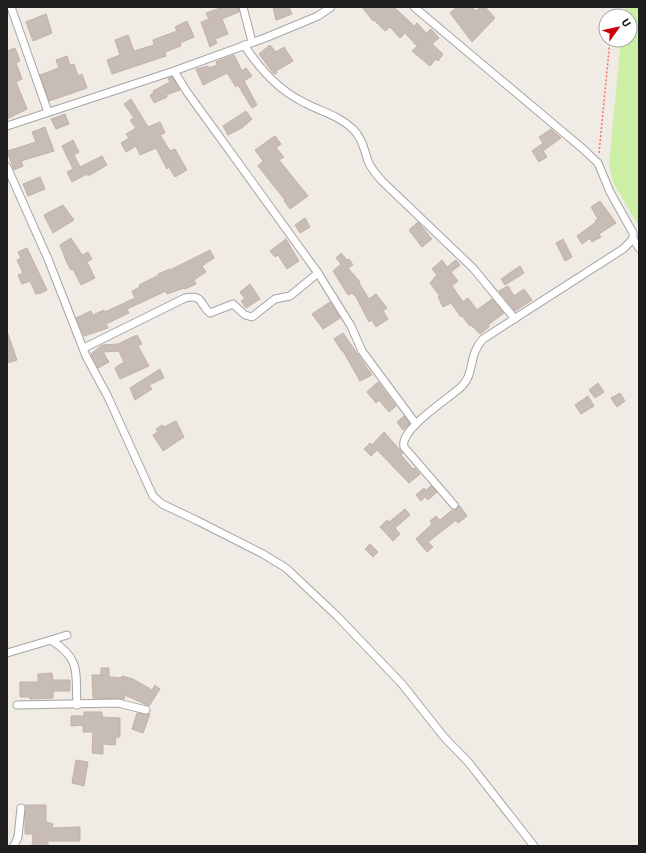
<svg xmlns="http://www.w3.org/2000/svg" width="646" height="853" font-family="Signika,sans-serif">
  <rect width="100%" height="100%" fill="#f0ebe4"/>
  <path fill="#cceea5" d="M625,7H639V227L613,182L609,164L621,40H630V16H624Z"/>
  <g fill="#c8bdb6" stroke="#c3b1a5">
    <path d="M223,7H238L239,12L222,19L228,34L215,39L217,43L210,47L201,22L209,19L206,13Z"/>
    <path d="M273,7H289L292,14L276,20Z"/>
    <path d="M362,7H394L414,26L417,23L426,33L431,29L439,38L432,44L443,54L438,61L436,59L430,66L412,51L417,46L405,33L400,38L390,27L385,31L374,20L373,21Z"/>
    <path d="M457,7H472L476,11L481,7H485L495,18L472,42L450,13Z"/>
    <path d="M46,14L52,33L33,41L26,22Z"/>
    <path d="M187,21L194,37L180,43L181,46L165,52L166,56L112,74L107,60L120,55L115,40L128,35L134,51L154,45L153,40L177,31L175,27Z"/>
    <path d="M270,45L276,52L284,47L293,61L276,71L277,73L274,74L259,54Z"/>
    <path d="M15,48L20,61L16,63L22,79L16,82L27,109L7,119V51Z"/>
    <path d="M234,55L242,71L246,68L252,76L244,81L257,105L252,108L238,85L236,87L227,73L203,85L196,69L208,66L209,68L217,65L216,62Z"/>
    <path d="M67,56L70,65L74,64L78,76L82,74L87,88L49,101L40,75L59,68L56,60Z"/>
    <path d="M172,77L180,90L166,95L167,97L154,103L150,95L154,93L153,91L170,82L168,78Z"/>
    <path d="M131,99L148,127L160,122L165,133L160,135L170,151L175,149L187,170L175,177L169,167L167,169L156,148L140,155L136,146L126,152L121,143L129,138L126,134L136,128L130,120L134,118L124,104Z"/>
    <path d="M246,111L252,119L242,128L228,135L223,126Z"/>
    <path d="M65,114L69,124L56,129L51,119Z"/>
    <path d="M45,127L54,151L21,161L23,166L14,170L7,151L36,142L32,132Z"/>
    <path d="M551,129L561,138L543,151L547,157L539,162L532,151L543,143L539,137Z"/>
    <path d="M275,136L281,144L276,148L284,157L279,160L308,196L290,209L284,201L285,200L258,166L263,161L255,150Z"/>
    <path d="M73,140L79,152L74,155L80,167L102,156L107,165L88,176L87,174L72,182L67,172L73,169L62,146Z"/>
    <path d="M40,177L45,189L28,196L23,184Z"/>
    <path d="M600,201L616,223L599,234L601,237L592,242L590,238L582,244L577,236L596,222L595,221L598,219L591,207Z"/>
    <path d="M63,205L74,220L53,233L44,215Z"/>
    <path d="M305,218L310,227L300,233L295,225Z"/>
    <path d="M418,222L432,239L422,247L409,230Z"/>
    <path d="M71,238L82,255L88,252L92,259L87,262L95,278L81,285L73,269L71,270L67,263L60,245Z"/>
    <path d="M286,239L299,261L287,269L278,255L275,257L270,251Z"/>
    <path d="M563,239L572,257L565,261L556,243Z"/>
    <path d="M27,248L47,290L41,293L36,294L30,281L22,284L18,275L23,273L17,260L21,258L18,252Z"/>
    <path d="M210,250L214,258L202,266L206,272L194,280L196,284L185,289L184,288L167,294L166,291L127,309L129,313L106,324L108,328L84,336L76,318L91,311L93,315L104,310L105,312L135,298L132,291L140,287L139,285L159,275L158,274L170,269V270Z"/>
    <path d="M341,253L347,260L349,259L353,265L348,268L360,282L359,283L369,299L376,294L387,308L383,311L388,319L376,327L372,320L369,322L356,297L352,293L348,295L333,271L341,264L336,258Z"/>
    <path d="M442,260L447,267L456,260L460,265L451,272L458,281L452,286L463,302L468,298L477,310L492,299L504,313L488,325L489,327L480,334L471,325L470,326L462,316L461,317L451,303L443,307L438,297L440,296L430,283L437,275L432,269Z"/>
    <path d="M520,266L524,273L505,285L501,279Z"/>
    <path d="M250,284L260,299L246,308L241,301L245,299L240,292Z"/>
    <path d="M508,286L514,296L524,289L532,300L515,311L499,291Z"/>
    <path d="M330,302L340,318L323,329L312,314Z"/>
    <path d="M343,333L372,375L360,381L343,351H342L334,339Z"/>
    <path d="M8,334L17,360L7,363V335Z"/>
    <path d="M137,335L142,344L138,346L149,366L120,379L115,368L124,362L119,351L103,352L109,362L98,368L91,354L102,345L118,344Z"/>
    <path d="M160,369L164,378L149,385L152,389L135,400L130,388Z"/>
    <path d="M378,382L396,406L389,412L379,400L376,403L367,392Z"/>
    <path d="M598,383L604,392L595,398L589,390Z"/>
    <path d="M620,393L625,401L617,407L611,398Z"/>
    <path d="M588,396L594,406L581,414L575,405Z"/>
    <path d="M404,416L410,424L403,430L397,422Z"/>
    <path d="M176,421L184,437L163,451L153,435L158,432L156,429L162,425L164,427Z"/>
    <path d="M384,432L399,449L403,453L401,455L413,469L415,468L420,474L409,483L377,450L371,456L364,449L370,443L372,445Z"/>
    <path d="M431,486L437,492L428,500L425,497L421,501L416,495L424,488L426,490Z"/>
    <path d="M459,505L467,516L458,523L456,520L428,542L433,547L427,552L416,539L432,524L430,521L436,516L440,520L452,510L457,509Z"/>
    <path d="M405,509L410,515L395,528L400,534L393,541L380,527L387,520L389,522Z"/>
    <path d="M370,544L378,552L373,557L365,549Z"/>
    <path d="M101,668H109V677L121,678L122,676L133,679L152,690L155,685L160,689L149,706L125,695L124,699L93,698L92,675H101Z"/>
    <path d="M52,673L53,680H70V691H53V698L30,699V697H20V682H38V674Z"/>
    <path d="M84,712H102V717L120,718V737H116L115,745L103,744V754L92,753L93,732H83V725L71,726V716H84Z"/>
    <path d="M137,713L150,714L143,733L132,729Z"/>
    <path d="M76,760L88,762L84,786L72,783Z"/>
    <path d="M25,805H46V822L53,824L52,828L80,827V841H48V846H32L33,834H25Z"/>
  </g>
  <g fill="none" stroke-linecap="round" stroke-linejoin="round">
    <g stroke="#a5a5a5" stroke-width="9">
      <g id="minor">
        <path d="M11,7L48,112"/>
        <path d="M243,7L252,42"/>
        <path d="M414,7L582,148L598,163L610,192L633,233V239L623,249L483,339C468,355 475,373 462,386C450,398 399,429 404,447L454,505"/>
        <path d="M244,45C260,69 278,90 305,103C322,112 338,115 353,129C362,138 364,149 368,161C371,169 377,175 382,181L473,268L515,319"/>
        <path d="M174,71L187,92L318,273L351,326L362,351L416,424"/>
        <path d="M7,126L174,71L265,38L318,16L331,7"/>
        <path d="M7,167L48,259L86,356L108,397L153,496L162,504L196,520L263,554L286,568L337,616L402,684L444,737L469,763L534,846"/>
        <path d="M633,239L639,248"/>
        <path d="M84,348L185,298C204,294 199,304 210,313L233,304L245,315L252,317L275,299L290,296L318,273"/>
        <path d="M51,640L67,635"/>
        <path d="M7,653L51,640C82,660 75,672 77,705"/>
        <path d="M17,705L118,703L146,710"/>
        <path d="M14,846L18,837L21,808"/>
      </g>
    </g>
    <g stroke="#ff7066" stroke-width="1.5" stroke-dasharray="2 2" stroke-linecap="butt">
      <path d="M613,16L614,7"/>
      <path d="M599,153L610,40"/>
    </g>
    <use href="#minor" stroke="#fff" stroke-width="7"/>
  </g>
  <rect width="646" height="853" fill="none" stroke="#1e1e1e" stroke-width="16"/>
  <g transform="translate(618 28) rotate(57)"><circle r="19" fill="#ffffff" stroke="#a5a5a5"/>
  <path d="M0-3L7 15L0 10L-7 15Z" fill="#cd0007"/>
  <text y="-6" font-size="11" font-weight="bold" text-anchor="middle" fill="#1e1e1e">U</text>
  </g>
</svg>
